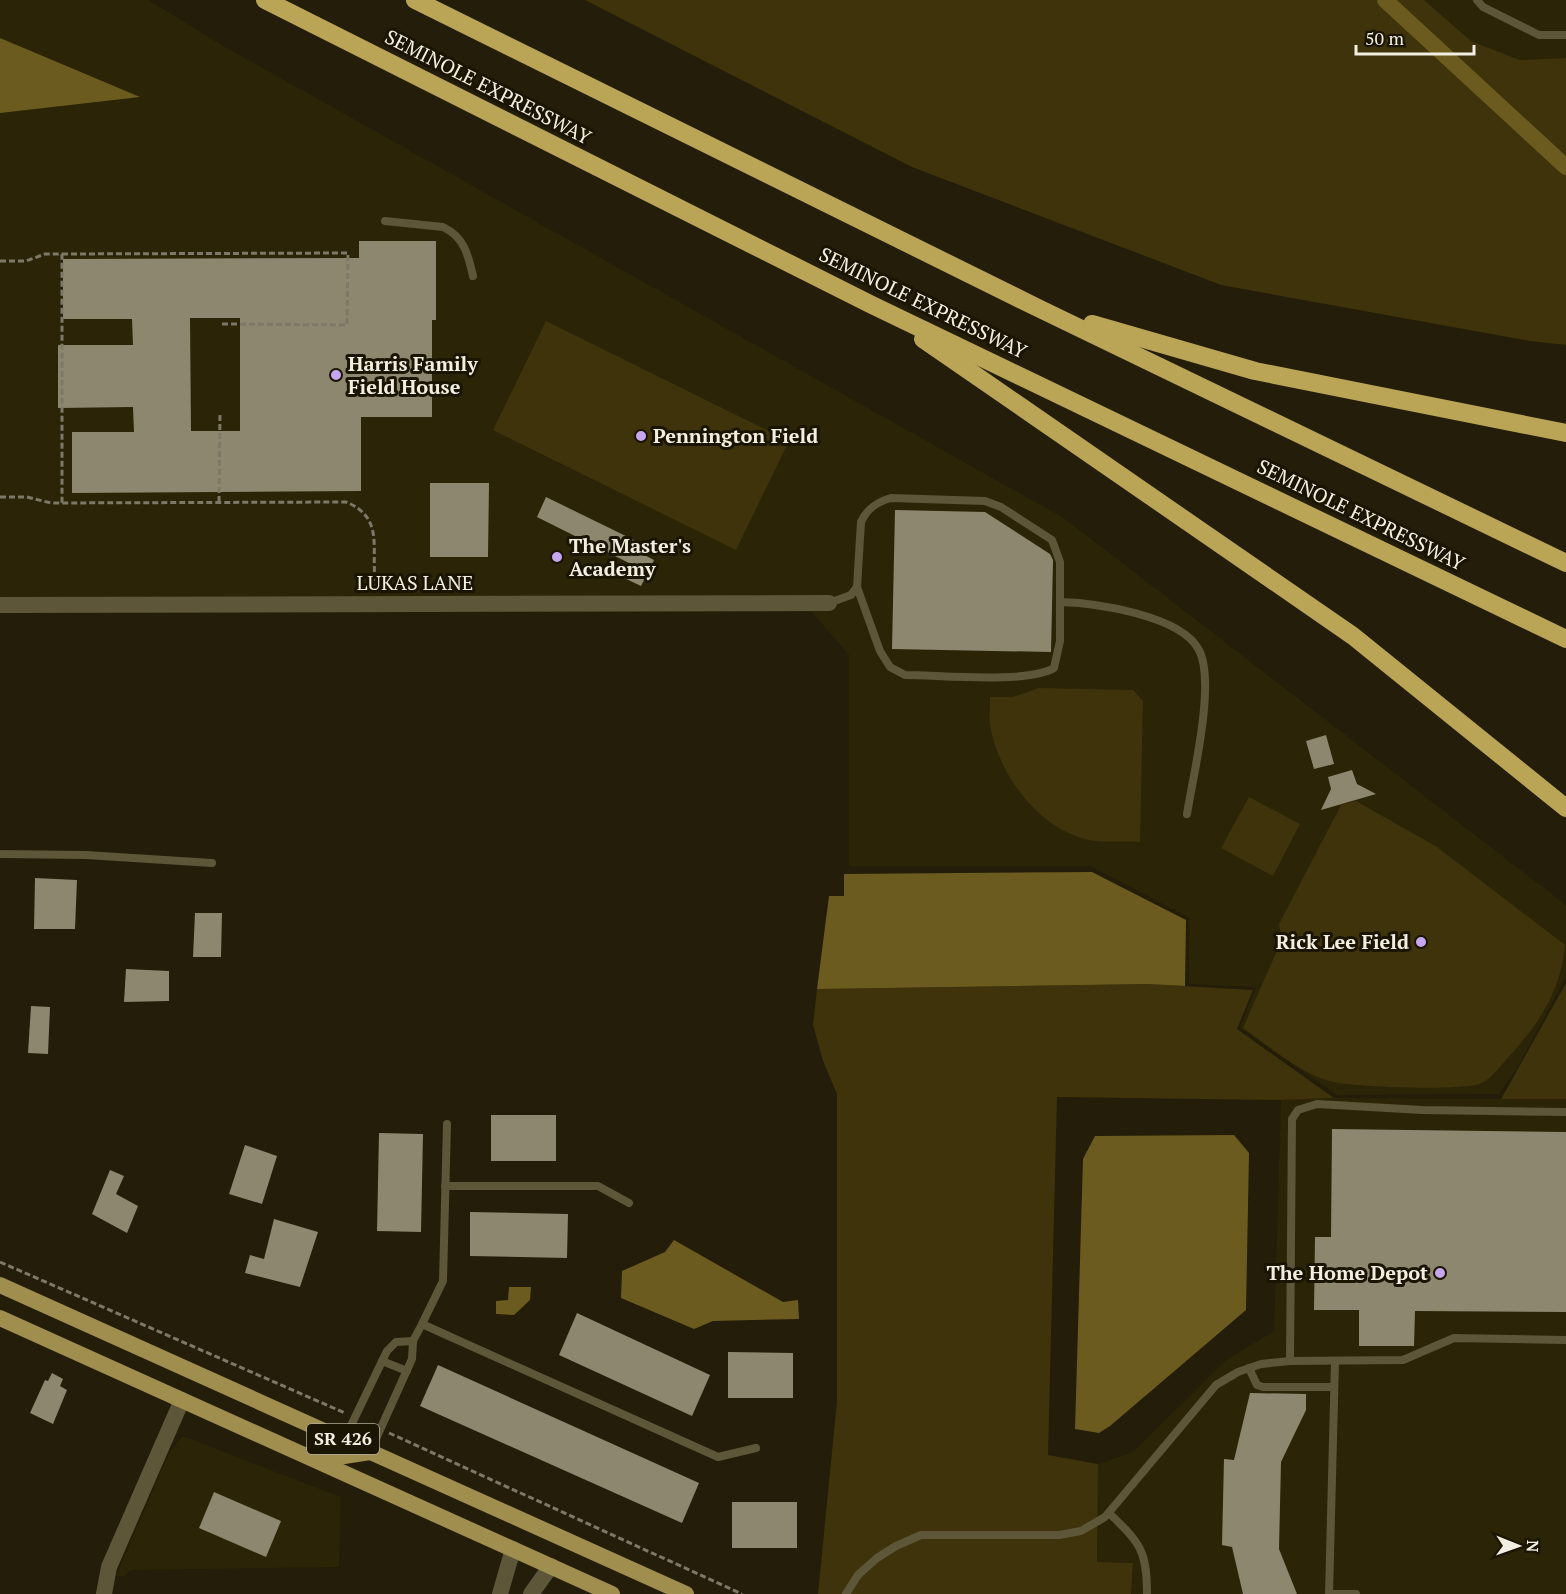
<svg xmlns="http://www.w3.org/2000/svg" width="1566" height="1594" font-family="'PT Serif',serif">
  <rect width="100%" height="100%" fill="#231d09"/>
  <g fill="#2b2407">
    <path d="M0,0H149L220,44L1064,518L1566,905V977L1520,1063L1499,1094L1337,1095L1240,1028L1256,987L1189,984V918L1090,866H849V655L805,604L28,605L0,597Z"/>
    <path d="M1424,0H1566V58L1520,60L1471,41Z"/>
    <path d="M1334,1098L1566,1099V1594H1131L1133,1563L1097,1562L1098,1464L1133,1452L1226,1360L1274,1331L1281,1100Z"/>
    <path d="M183,1436L341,1497L339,1567L131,1570L124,1576H116L170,1451Z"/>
  </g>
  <g fill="#3e330a">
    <path d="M585,0H1424L1471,41L1520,60L1566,58V345L1530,341L1221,285L912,167Z"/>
    <path d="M546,321L789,441L736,550L493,430Z"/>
    <path d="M1039,688L1133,690L1143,701L1140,842C1124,841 1105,843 1089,840C1039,830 997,773 990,724C989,716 990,706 990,697H1013Z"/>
    <path d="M1249,797L1300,824L1273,876L1221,848Z"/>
    <path d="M1356,801L1437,847L1565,945C1561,992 1538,1025 1506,1060C1499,1068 1490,1080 1479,1084C1461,1091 1348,1087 1329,1081C1298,1072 1269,1046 1243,1028L1282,939L1279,924L1341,805Z"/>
    <path d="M1566,983V1099H1501Z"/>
    <path d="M1147,984L1253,990L1237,1029L1334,1098L1281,1100L1057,1097L1048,1455L1098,1464L1097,1562L1133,1563L1131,1594H818L837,1401V1094L823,1061L813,1025L817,989Z"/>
  </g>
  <g fill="#6c5b1e">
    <path d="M0,38L140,97L0,113Z"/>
    <path d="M1092,872L1186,920L1185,986L1147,984L817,989L829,896H844V874Z"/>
    <path d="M1234,1135L1249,1153L1246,1310L1110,1426L1099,1433L1075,1429L1083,1159L1095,1136Z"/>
    <path d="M674,1240L783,1302L798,1300L799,1319L713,1321L694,1329L621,1298L622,1271L665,1252Z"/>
    <path d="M509,1287H531L530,1300L514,1315L496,1314V1301L508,1300Z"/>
  </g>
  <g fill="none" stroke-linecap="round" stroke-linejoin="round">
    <path stroke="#6c5b1e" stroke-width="16" d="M1385,0L1566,167"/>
  </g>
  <g fill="#8d876f" fill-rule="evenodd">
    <path d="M359,241H436V320H432V417H361V491L72,493V432H134L133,407L58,408V345H133L132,319H63V259L359,258ZM190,318H240V431H191Z"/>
    <path d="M430,483H489L488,557H430Z"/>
    <path d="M546,497L636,541L633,549L654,560L641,586L622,577L629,563L537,517Z"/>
    <path d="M895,510L985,512L1050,554L1053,560L1051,652L892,649Z"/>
    <path d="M1326,735L1334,764L1314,769L1306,741Z"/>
    <path d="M1352,770L1357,784L1376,794L1321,810L1331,789L1328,777Z"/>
    <path d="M35,878L77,880L75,929H34Z"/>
    <path d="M195,913H222L221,957H193Z"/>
    <path d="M126,969L169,971V1001L124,1002Z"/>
    <path d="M31,1006L50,1007L48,1054L28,1053Z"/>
    <rect x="491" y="1115" width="65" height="46"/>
    <path d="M1332,1129L1566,1132V1312L1415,1311L1414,1346H1359V1310H1314L1315,1237H1331Z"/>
    <path d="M379,1133L423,1134L421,1232L377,1231Z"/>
    <path d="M245,1145L277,1156L262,1204L229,1194Z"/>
    <path d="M110,1170L124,1176L116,1194L138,1206L127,1233L92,1214Z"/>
    <path d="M470,1212L568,1214L567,1258L470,1256Z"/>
    <path d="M274,1219L318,1232L300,1287L245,1273L250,1255L264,1259Z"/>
    <path d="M577,1313L710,1375L692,1416L559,1355Z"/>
    <path d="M728,1352L793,1353V1398H728Z"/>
    <path d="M438,1365L699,1483L682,1523L420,1406Z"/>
    <path d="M52,1373L63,1379L60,1386L67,1390L53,1424L30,1413L45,1380L48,1381Z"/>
    <path d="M1250,1393L1306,1394V1410L1281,1462L1279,1549L1297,1594H1243L1232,1547L1222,1545L1224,1459L1234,1460Z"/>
    <path d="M214,1492L281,1521L266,1557L199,1528Z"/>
    <rect x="732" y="1502" width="65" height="46"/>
  </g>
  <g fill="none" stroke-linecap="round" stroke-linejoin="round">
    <g stroke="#7d7867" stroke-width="3" stroke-dasharray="6 3" stroke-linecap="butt">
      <path d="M62,254L348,253L347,325L222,324"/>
      <path d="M0,261H26L45,254H62V503"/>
      <path d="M0,497H27L51,503L346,502C388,519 368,554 377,588"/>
      <path d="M219,502L220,413"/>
      <path d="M0,1262L345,1413"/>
      <path d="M389,1433L742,1594"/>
    </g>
    <g stroke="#5e5638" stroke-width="8">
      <path d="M1477,0L1483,7L1539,35H1566"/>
      <path d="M385,221L443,227C464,237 468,254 473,276"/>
      <path d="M891,498L985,501L1001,507L1052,540L1060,562V641L1054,668C1026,684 940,675 905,675L890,667L880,651L857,587L861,522C867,509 876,502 891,498Z"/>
      <path d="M1060,602C1095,603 1181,615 1199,650C1216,683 1193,776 1187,814"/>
      <path d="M829,603L851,595L857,587"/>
      <path d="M0,854L86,855L212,863"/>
      <path d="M445,1186H598L629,1203"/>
      <path d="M422,1324L443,1281L447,1124"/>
      <path d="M382,1361L407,1371"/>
      <path d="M1290,1361L1292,1119L1298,1110L1317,1104L1422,1110L1566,1112"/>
      <path d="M1249,1368L1257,1385L1263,1387H1334"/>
      <path d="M344,1440L387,1351L396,1342L413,1341"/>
      <path d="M370,1452L412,1359L413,1341L422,1324L718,1457L756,1448"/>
      <path d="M1109,1513C1140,1543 1147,1550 1147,1594"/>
      <path d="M846,1594L858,1575L877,1558L896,1546L921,1535H1059L1081,1531L1105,1517L1216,1385L1238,1372L1261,1364L1290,1361L1403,1360L1454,1338L1566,1340"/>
      <path d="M1329,1594L1335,1362"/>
      <path d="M1329,1594H1356"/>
    </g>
    <g stroke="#5e5638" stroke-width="16">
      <path d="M0,605L829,603"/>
      <path d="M104,1594L109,1567L182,1400"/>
      <path d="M500,1594L513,1549"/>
      <path d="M531,1594L551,1566"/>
    </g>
    <g stroke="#a08e4e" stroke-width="16">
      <path d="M0,1285L686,1594"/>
      <path d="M0,1318L612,1594"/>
      <path d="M312,1453L344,1456L370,1452"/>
    </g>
    <g stroke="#baa456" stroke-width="18">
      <path d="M265,0L872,305L1566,639"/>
      <path d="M415,0L1036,307L1566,563"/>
      <path d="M1092,324L1255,371L1566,433"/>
      <path d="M923,339L1353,636L1566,808"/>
    </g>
  </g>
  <g fill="#c6a6f0" stroke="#1a1402" stroke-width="2">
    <circle cx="336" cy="375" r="6"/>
    <circle cx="641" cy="436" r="6"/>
    <circle cx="557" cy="557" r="6"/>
    <circle cx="1421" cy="942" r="6"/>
    <circle cx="1440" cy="1273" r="6"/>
  </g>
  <g text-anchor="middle" stroke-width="6" stroke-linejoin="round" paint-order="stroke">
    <rect fill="#1a1402" stroke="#b1ad9e" stroke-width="1.5" x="307" y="1424" width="72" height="30" rx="4.5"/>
    <g font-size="18" font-weight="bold" fill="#f2eee1">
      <text x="343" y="1445">SR 426</text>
    </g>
    <g font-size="20" fill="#f2eee1" stroke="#1a1402">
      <text transform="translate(488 87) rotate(27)" y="7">SEMINOLE EXPRESSWAY</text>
      <text transform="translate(923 303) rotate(26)" y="7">SEMINOLE EXPRESSWAY</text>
      <text transform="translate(1361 515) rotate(26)" y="7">SEMINOLE EXPRESSWAY</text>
      <text x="415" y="590">LUKAS LANE</text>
    </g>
    <g font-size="20" font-weight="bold" fill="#f2eee1" stroke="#1a1402" text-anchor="start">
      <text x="348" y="371">Harris Family<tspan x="348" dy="23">Field House</tspan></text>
      <text x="653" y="443">Pennington Field</text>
      <text x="569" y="553">The Master's<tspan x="569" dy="23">Academy</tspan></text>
      <text x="1409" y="949" text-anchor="end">Rick Lee Field</text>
      <text x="1428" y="1280" text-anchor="end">The Home Depot</text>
    </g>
  </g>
  <g transform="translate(1518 1546) rotate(91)" stroke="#1a1402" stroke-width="4.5" paint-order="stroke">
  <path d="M0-4.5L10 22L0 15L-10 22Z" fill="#f2eee1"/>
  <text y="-9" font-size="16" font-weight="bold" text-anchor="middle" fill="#f2eee1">N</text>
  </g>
  <path d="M1356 45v9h118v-9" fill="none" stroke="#f2eee1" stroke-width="3"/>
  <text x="1365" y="45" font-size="18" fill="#f2eee1" stroke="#1a1402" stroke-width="4.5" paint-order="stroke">50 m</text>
</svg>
